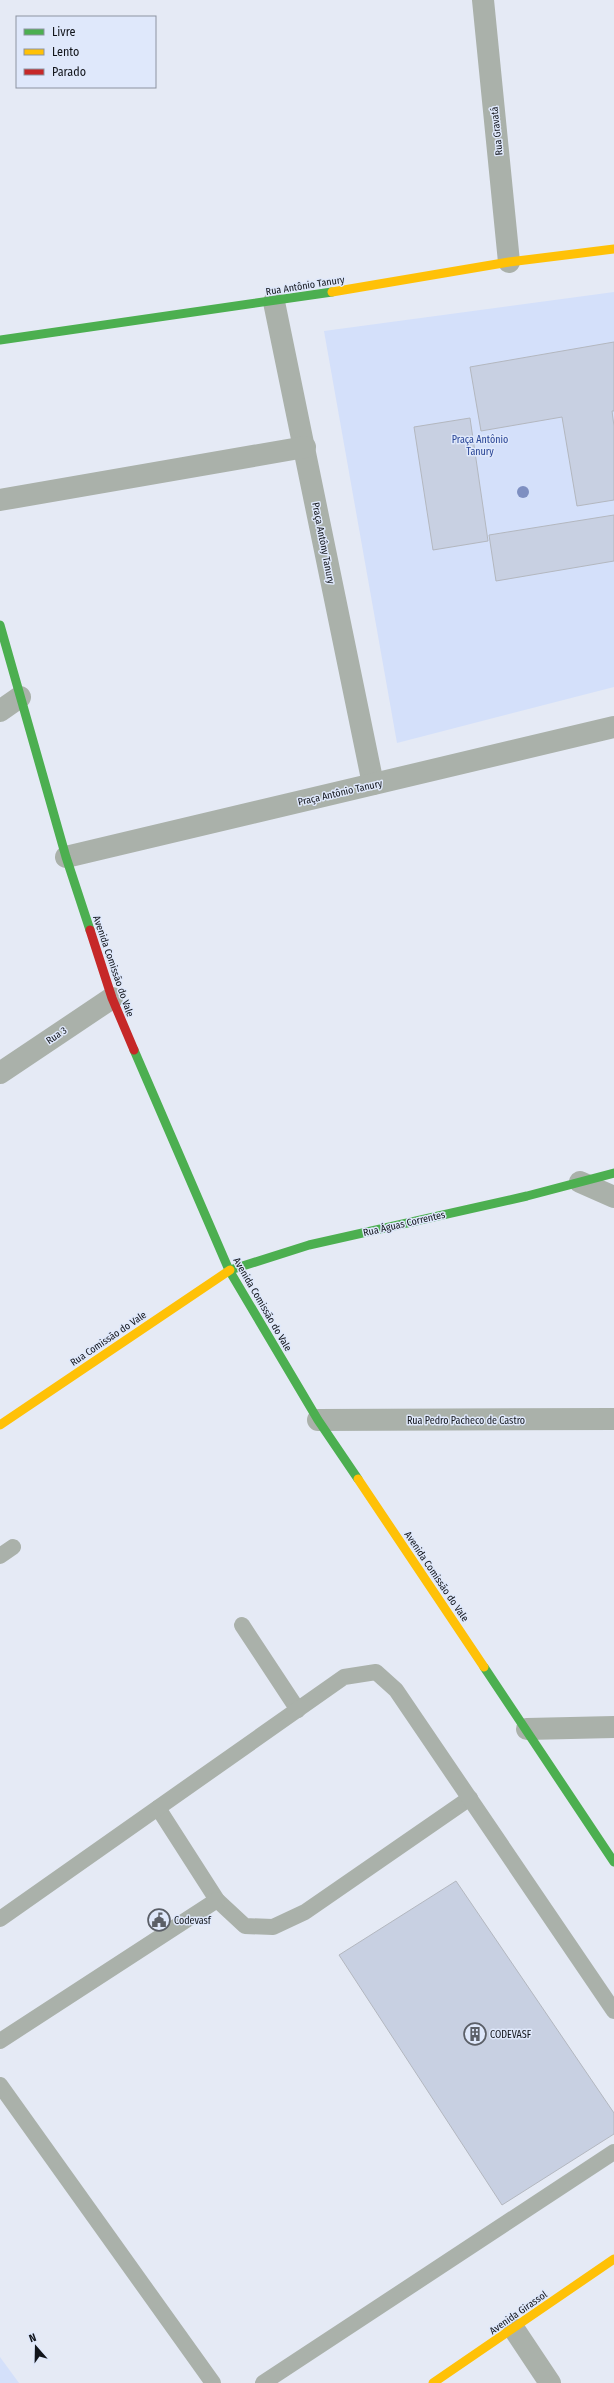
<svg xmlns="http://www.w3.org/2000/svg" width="614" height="2383" font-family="'Fira Sans Condensed',sans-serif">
  <rect width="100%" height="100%" fill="#e5eaf5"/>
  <g fill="#d4e0fa">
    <path d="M614,292V687L397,743L324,331Z"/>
    <path d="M0,2357L19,2383H0Z"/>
  </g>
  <g fill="#c8d0e2" stroke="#b3b7bf">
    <path d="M614,342V411H612L614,426V500L577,506L562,417L481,431L470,367Z"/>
    <path d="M470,418L488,541L433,550L414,427Z"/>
    <path d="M614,515V561L496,581L489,535Z"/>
    <path d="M456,1881L614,2113V2134L502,2205L339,1955Z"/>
  </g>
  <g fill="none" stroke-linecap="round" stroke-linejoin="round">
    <g stroke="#aab1aa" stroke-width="16">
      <path d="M0,1556L13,1547"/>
      <path d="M242,1625L298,1710"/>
      <path d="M158,1808L217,1900L245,1926L273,1927L305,1912L470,1798"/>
      <path d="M0,1919L344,1677L376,1672L396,1690L614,2011"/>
      <path d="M0,2041L217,1900"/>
      <path d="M0,2085L213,2383"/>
      <path d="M263,2383L614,2152"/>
    </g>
    <g stroke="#aab1aa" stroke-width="22">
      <path d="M483,0L509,262"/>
      <path d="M274,302L373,784"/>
      <path d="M0,500L305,447"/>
      <path d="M0,711L20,697"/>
      <path d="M66,857L614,727"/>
      <path d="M0,1073L112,998"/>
      <path d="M580,1182L614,1197"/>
      <path d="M318,1420L614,1419"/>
      <path d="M527,1729L614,1727"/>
      <path d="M514,2329L550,2383"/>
    </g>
    <g stroke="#4caf50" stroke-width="9">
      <path d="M0,340L332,292"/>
      <path d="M0,625L66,857L90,930"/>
      <path d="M134,1050L229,1270L318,1420L358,1479"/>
      <path d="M230,1270L309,1245L527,1196L614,1173"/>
      <path d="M484,1667L614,1862"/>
    </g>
    <g stroke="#ffc107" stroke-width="9">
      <path d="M332,292L509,262L614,249"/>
      <path d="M0,1425L230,1270"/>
      <path d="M358,1479L484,1667"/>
      <path d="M433,2383L614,2259"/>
    </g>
    <path stroke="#c62828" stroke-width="9" d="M90,930L112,998L134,1050"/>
  </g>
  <circle fill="#7e8fc1" cx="523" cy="492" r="6"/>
  <defs>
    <g id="civic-ring" transform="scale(1.15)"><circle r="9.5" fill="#dfe8fb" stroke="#5b5f67" stroke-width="1.5"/><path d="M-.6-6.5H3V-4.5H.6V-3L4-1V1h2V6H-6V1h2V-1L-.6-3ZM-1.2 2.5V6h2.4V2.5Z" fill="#5b5f67"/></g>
    <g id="building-ring" transform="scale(1.15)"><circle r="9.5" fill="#dfe8fb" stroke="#5b5f67" stroke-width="1.5"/><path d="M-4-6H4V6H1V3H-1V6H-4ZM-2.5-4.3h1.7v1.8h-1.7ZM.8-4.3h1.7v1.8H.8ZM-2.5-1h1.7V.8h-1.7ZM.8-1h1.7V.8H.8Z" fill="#5b5f67"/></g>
  </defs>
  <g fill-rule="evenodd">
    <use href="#civic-ring" x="159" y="1920"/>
    <use href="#building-ring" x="475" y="2034"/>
  </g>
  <g text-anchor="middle" stroke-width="3" stroke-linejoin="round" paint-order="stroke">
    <g font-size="10" fill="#11141a" stroke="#dfe8fb">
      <text transform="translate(496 131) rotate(-96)" y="4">Rua Gravatá</text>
      <text transform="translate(305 285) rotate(-9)" y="4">Rua Antônio Tanury</text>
      <text transform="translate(324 543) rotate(79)" y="4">Praça Antôny Tanury</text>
      <text transform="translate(340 792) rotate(-13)" y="4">Praça Antônio Tanury</text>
      <text transform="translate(114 966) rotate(71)" y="4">Avenida Comissão do Vale</text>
      <text transform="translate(56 1035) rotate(-34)" y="4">Rua 3</text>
      <text transform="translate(404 1223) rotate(-13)" y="4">Rua Águas Correntes</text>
      <text transform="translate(263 1304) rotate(60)" y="4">Avenida Comissão do Vale</text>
      <text transform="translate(108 1338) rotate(-34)" y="4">Rua Comissão do Vale</text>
      <text x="466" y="1424">Rua Pedro Pacheco de Castro</text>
      <text transform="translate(437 1576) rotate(56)" y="4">Avenida Comissão do Vale</text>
      <text transform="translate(518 2312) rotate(-35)" y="4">Avenida Girassol</text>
    </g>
    <g font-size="10" fill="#294596" stroke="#dfe8fb">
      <text x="480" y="443">Praça Antônio<tspan x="480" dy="12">Tanury</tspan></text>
    </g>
    <g font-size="10" fill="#11141a" stroke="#dfe8fb" text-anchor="start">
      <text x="174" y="1924">Codevasf</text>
      <text x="490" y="2038">CODEVASF</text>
    </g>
  </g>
  <rect x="16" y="16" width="140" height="72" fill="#dfe8fb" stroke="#8d93a1"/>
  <rect x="24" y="29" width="20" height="6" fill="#4caf50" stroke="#8d93a1"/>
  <text x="52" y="36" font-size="12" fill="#11141a">Livre</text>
  <rect x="24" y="49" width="20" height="6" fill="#ffc107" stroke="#8d93a1"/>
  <text x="52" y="56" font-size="12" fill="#11141a">Lento</text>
  <rect x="24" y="69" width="20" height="6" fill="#c62828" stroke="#8d93a1"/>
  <text x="52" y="76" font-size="12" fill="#11141a">Parado</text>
  <g transform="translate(36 2347) rotate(340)" stroke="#dfe8fb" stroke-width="3" paint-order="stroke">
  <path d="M0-3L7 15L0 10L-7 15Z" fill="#11141a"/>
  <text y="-6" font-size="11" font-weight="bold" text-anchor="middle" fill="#11141a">N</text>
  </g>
</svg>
